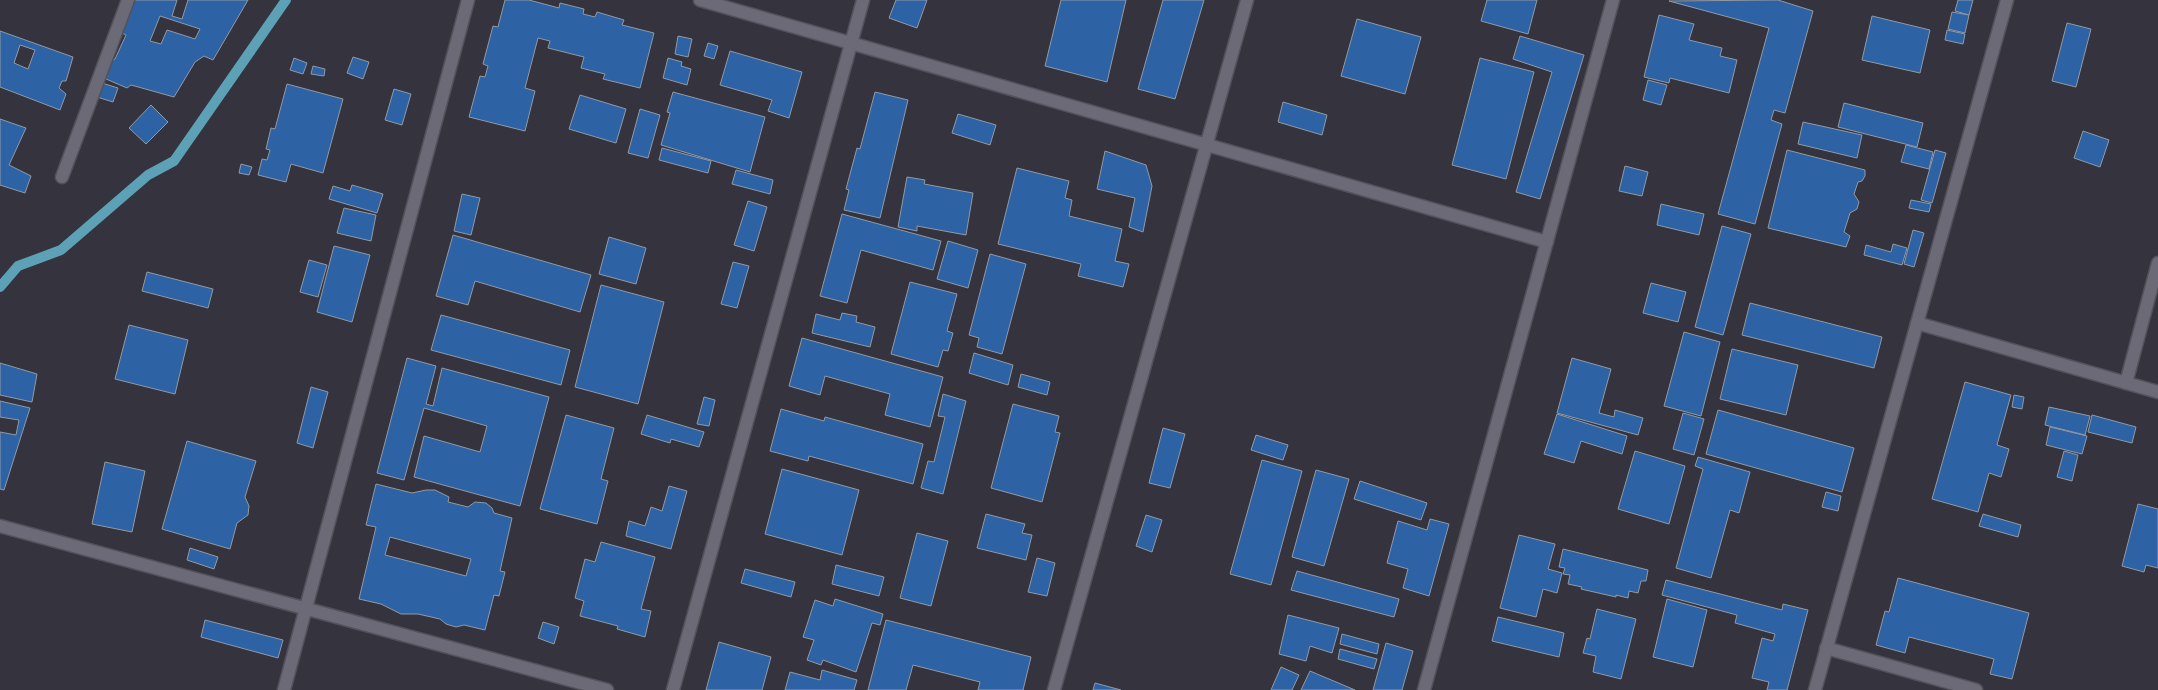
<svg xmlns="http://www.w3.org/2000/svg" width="2158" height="690" font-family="Quicksand,sans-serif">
  <rect width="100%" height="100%" fill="#35333e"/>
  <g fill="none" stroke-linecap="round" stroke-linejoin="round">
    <path stroke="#5ca1b6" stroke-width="10" d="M0,287L18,266L61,250L148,175L174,161L286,0"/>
  </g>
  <g fill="#2d62a4" stroke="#919aa5" fill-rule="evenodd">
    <path d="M134,0H177L172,16L182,19L188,0H248L213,60L204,56L195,62L174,97L131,85L127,88L106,79L111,61L115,59L126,35L122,33ZM160,16L200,29L195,39L167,30L161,44L150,41Z"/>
    <path d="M505,0H529L559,8L560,3L584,9L583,14L595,17L597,12L624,20L622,25L654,33L640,88L603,79L605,74L581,68L584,57L548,48L550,41L538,38L525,88L535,91L525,131L469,117L480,76L485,77L488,66L483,64L493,26L498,27Z"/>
    <path d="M896,0H927L917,28L889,18Z"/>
    <path d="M1061,0H1126L1107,82L1045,66Z"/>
    <path d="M1163,0H1204L1175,99L1138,89Z"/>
    <path d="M1487,0H1537L1528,34L1481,21Z"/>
    <path d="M1778,0L1813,11L1785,113L1774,110L1771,120L1782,124L1755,224L1718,214L1769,28L1669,1Z"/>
    <path d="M1958,0H1973L1969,15L1955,11Z"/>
    <path d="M1952,12L1969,15L1965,33L1948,29Z"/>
    <path d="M1659,15L1694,24L1689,40L1722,48L1720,56L1737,60L1729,93L1670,78L1669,83L1644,77Z"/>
    <path d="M1872,16L1930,30L1920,73L1862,60Z"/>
    <path d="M1357,19L1421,37L1405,94L1341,76Z"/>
    <path d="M2067,23L2091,29L2076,87L2052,81Z"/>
    <path d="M1947,30L1965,34L1963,44L1945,40Z"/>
    <path d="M0,31L73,57L66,81H62L59,88L66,94L60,110L0,87ZM20,45L35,50L28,69L14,63Z"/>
    <path d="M678,36L692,39L688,57L675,54Z"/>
    <path d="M1520,36L1584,55L1540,199L1516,192L1552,72L1513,59Z"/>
    <path d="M708,43L718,46L714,59L704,56Z"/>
    <path d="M730,51L802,72L789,118L768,111L772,100L720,85Z"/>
    <path d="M353,57L369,62L363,79L347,73Z"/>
    <path d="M294,58L307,63L303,74L290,70Z"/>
    <path d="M668,58L682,62L681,66L691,69L687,85L663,78Z"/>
    <path d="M1480,58L1534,72L1506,179L1452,165Z"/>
    <path d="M313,66L325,69L324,76L311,74Z"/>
    <path d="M1648,80L1667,85L1661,105L1643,100Z"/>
    <path d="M102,83L118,88L113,102L97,97Z"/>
    <path d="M287,84L343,99L323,173L291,164L286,182L258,175L262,159L267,160L270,150L266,149L271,128L275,129Z"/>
    <path d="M394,89L411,94L402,125L385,120Z"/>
    <path d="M673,92L765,117L750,172L661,145L670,113L667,112Z"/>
    <path d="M875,92L908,100L880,218L844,210L849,190L846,189L857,148L860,149Z"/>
    <path d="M580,95L626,109L616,143L569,129Z"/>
    <path d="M1283,102L1327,115L1322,135L1278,122Z"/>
    <path d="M1844,103L1923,123L1917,147L1838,127Z"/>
    <path d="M151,105L168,122L146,144L129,128Z"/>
    <path d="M640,109L660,115L648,158L628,153Z"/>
    <path d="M958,114L996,125L990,145L952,133Z"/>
    <path d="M0,119L26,128L9,165L31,176L25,193L0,185Z"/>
    <path d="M1803,122L1862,135L1857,158L1798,144Z"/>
    <path d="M2083,131L2109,140L2100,167L2074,158Z"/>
    <path d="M1906,145L1933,152L1929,169L1901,162Z"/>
    <path d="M662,148L711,161L708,173L659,160Z"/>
    <path d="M1787,150L1865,170V176L1862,181L1858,182L1854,194L1859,202L1857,209L1850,213L1844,232L1850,236L1846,247L1768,228Z"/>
    <path d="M1935,150L1946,153L1932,203L1921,200Z"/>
    <path d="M1105,151L1146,165L1152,186L1143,232L1129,227L1135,198L1097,189Z"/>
    <path d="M241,164L252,167L249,175L239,173Z"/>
    <path d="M1625,166L1648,172L1642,196L1619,191Z"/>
    <path d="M1017,168L1069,181L1065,198L1072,200L1069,216L1122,229L1115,261L1129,264L1123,287L1078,276L1081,264L998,244Z"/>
    <path d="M736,170L773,180L770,194L732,184Z"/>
    <path d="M907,177L925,180L924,184L973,193L966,235L917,226V231L898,227Z"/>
    <path d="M352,185L383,194L377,213L329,199L333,186L350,191Z"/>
    <path d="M462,194L480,198L471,235L454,231Z"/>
    <path d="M1911,200L1931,204L1929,212L1909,208Z"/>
    <path d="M748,201L767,207L754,251L734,245Z"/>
    <path d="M1661,204L1704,214L1699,235L1657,225Z"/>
    <path d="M344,208L376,215L371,241L337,233Z"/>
    <path d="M842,214L941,241L933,270L861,250L847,303L820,296Z"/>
    <path d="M1722,226L1751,234L1723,335L1695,327Z"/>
    <path d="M1913,230L1924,233L1914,267L1904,264Z"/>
    <path d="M453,235L591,275L580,312L475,281L468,305L436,296Z"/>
    <path d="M609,237L646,248L636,284L599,274Z"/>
    <path d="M948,241L978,250L968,288L937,279Z"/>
    <path d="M1893,244L1907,248L1902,265L1864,255L1866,245L1891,252Z"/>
    <path d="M334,246L370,255L352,322L317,312Z"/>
    <path d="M990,254L1026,264L1002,354L977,347L979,338L969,335Z"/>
    <path d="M309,260L327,265L318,297L300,292Z"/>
    <path d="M733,262L749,266L737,308L721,304Z"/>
    <path d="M147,272L213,289L208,308L142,291Z"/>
    <path d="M910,282L957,294L947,331L953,333L948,351L943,350L938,367L891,354Z"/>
    <path d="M1651,283L1686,292L1678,322L1643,313Z"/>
    <path d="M601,285L664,302L638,404L575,387Z"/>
    <path d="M1750,303L1882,337L1874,368L1742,335Z"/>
    <path d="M842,313L857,316L856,322L875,327L870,347L812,333L816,314L840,320Z"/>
    <path d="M441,315L570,350L561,385L431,350Z"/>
    <path d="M129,325L188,340L175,394L115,379Z"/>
    <path d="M1684,332L1720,342L1701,416L1664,406Z"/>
    <path d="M802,338L943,377L930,427L885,415L890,394L825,376L820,395L789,386Z"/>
    <path d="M1732,349L1798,365L1786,415L1720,399Z"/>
    <path d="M974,353L1013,365L1008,385L969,373Z"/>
    <path d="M407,358L436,366L426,404L433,406L442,368L549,397L520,506L414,477L424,436L480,452L487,426L424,408L404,480L377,473Z"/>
    <path d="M1572,358L1611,369L1599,413L1614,417L1615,410L1643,418L1638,435L1557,413Z"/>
    <path d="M0,363L37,374L32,402L0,395Z"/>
    <path d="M1021,374L1050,382L1047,395L1018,387Z"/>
    <path d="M1965,382L2011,395L1997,445L2009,449L2001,477L1989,473L1978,512L1932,499Z"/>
    <path d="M311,387L328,392L313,448L297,443Z"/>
    <path d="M943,394L966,401L943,494L921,488L928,461L934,462L945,417L938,416Z"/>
    <path d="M2014,395L2024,397L2022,409L2012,407Z"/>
    <path d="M704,397L715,400L709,426L697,424Z"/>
    <path d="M0,401L30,408L4,490L0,489V432L16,435L19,420L0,417Z"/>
    <path d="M1013,404L1059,416L1055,432L1060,433L1042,502L991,488Z"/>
    <path d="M2049,407L2090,416L2085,435L2045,425Z"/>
    <path d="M781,409L824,421L825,417L923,444L913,484L809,456L808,461L770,451Z"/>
    <path d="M1718,410L1854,448L1842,492L1706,454Z"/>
    <path d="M1683,413L1704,419L1694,455L1673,449Z"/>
    <path d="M1557,414L1627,436L1622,454L1581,441L1574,463L1544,454Z"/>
    <path d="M566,415L614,428L601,479L608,481L597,524L540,509Z"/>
    <path d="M647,415L704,432L699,447L671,439L670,443L641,434Z"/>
    <path d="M2092,415L2136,427L2132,443L2088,432Z"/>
    <path d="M2050,427L2087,436L2082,454L2046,445Z"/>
    <path d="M1163,428L1185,434L1170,488L1149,483Z"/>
    <path d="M1256,435L1288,445L1283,460L1251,450Z"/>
    <path d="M187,441L256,461L245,497L249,506L248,515L237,523L230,549L162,529Z"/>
    <path d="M1635,451L1685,466L1669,524L1618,509Z"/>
    <path d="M2064,451L2078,455L2072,481L2057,477Z"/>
    <path d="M1698,457L1750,472L1739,513L1730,510L1711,578L1676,568L1703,469L1695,466Z"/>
    <path d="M1262,460L1302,471L1271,585L1230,574Z"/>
    <path d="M105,462L145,471L132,532L92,524Z"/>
    <path d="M782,469L859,490L842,555L765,534Z"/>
    <path d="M1316,470L1349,479L1324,566L1292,557Z"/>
    <path d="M1360,481L1427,503L1421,520L1354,499Z"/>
    <path d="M376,484L412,493L426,490H435L449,497L448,502L468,507L475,502L486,503L492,508L494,513L512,518L500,571L505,572L499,596L494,595L485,630L464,625L456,627L446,624L440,619L418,614H401L381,604L359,599L376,527L366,525ZM390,537L471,559L466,576L385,555Z"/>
    <path d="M669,486L687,491L671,549L626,536L629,521L645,526L651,507L662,511Z"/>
    <path d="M1826,492L1841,496L1838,511L1822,507Z"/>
    <path d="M2138,504L2158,509V568L2146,565L2144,572L2122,566Z"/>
    <path d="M986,514L1025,524L1022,533L1032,535L1026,560L977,548Z"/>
    <path d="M1983,514L2021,525L2018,537L1979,526Z"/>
    <path d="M1146,515L1162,520L1152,552L1136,546Z"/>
    <path d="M1430,519L1449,524L1429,596L1403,588L1408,569L1387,563L1398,521L1427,530Z"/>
    <path d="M917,533L948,541L931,606L900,598Z"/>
    <path d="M1519,535L1555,544L1548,569L1562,573L1557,593L1543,589L1536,617L1500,608Z"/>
    <path d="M601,542L655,557L641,609L651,611L645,637L617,629L618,626L580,616L584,601L575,598L585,559L595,562Z"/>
    <path d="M190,548L218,557L214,569L187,560Z"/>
    <path d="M1563,549L1648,570L1646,581H1641L1638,593L1629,591L1628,598L1616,595V597L1581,589L1582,587L1568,584L1570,575L1563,574L1565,568L1559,567Z"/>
    <path d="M1037,558L1055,563L1047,596L1028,592Z"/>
    <path d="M836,565L884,577L879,596L832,584Z"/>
    <path d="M745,569L795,582L791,597L741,583Z"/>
    <path d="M1297,571L1399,599L1394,617L1291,590Z"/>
    <path d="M1898,578L2029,613L2012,679L1990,674L1994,659L1909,637L1905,653L1876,645L1885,611L1889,612Z"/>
    <path d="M1666,580L1782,610L1783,604L1808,610L1787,690H1767L1769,682L1752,678L1762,638L1773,641L1775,634L1735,623L1737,615L1662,595Z"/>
    <path d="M835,599L883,614L880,625L872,623L856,672L823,660L821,665L807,660L814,640L803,637L815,600L833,606Z"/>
    <path d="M1667,599L1707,610L1693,667L1653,657Z"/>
    <path d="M1597,609L1636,619L1621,679L1593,672L1596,656L1583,653L1587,638L1590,639Z"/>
    <path d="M1288,615L1339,628L1332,653L1310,646L1306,661L1279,654Z"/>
    <path d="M1498,617L1564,633L1559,657L1492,641Z"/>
    <path d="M205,620L283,640L278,658L201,637Z"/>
    <path d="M886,620L1031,657L1023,690H978L980,682L913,665L906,690H868Z"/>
    <path d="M543,622L559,627L554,644L538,638Z"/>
    <path d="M1342,634L1379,644L1377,654L1340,644Z"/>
    <path d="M719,642L771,657L762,690H706Z"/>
    <path d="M1386,643L1413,651L1402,690H1373Z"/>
    <path d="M1340,649L1377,659L1374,669L1338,659Z"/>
    <path d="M1281,667L1299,675L1292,690H1271Z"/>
    <path d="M822,670L857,680L854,690H785L790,672L820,680Z"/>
    <path d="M1310,671L1355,690H1301Z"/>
    <path d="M1095,683L1121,690H1093Z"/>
  </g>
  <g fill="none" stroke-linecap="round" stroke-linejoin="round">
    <g stroke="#53525b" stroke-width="15">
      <g id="street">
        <path d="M700,0L1547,242"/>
        <path d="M62,177L128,0"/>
        <path d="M1917,323L2158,392"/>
        <path d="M2126,383L2158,263"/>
        <path d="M0,526L607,690"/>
        <path d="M1826,648L1976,690"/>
        <path d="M284,690L468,0"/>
        <path d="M673,690L863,0"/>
        <path d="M1054,690L1247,0"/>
        <path d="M1424,690L1613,0"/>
        <path d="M1815,690L2007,0"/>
      </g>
    </g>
    <use href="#street" stroke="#6b6a76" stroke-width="12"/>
  </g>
</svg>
